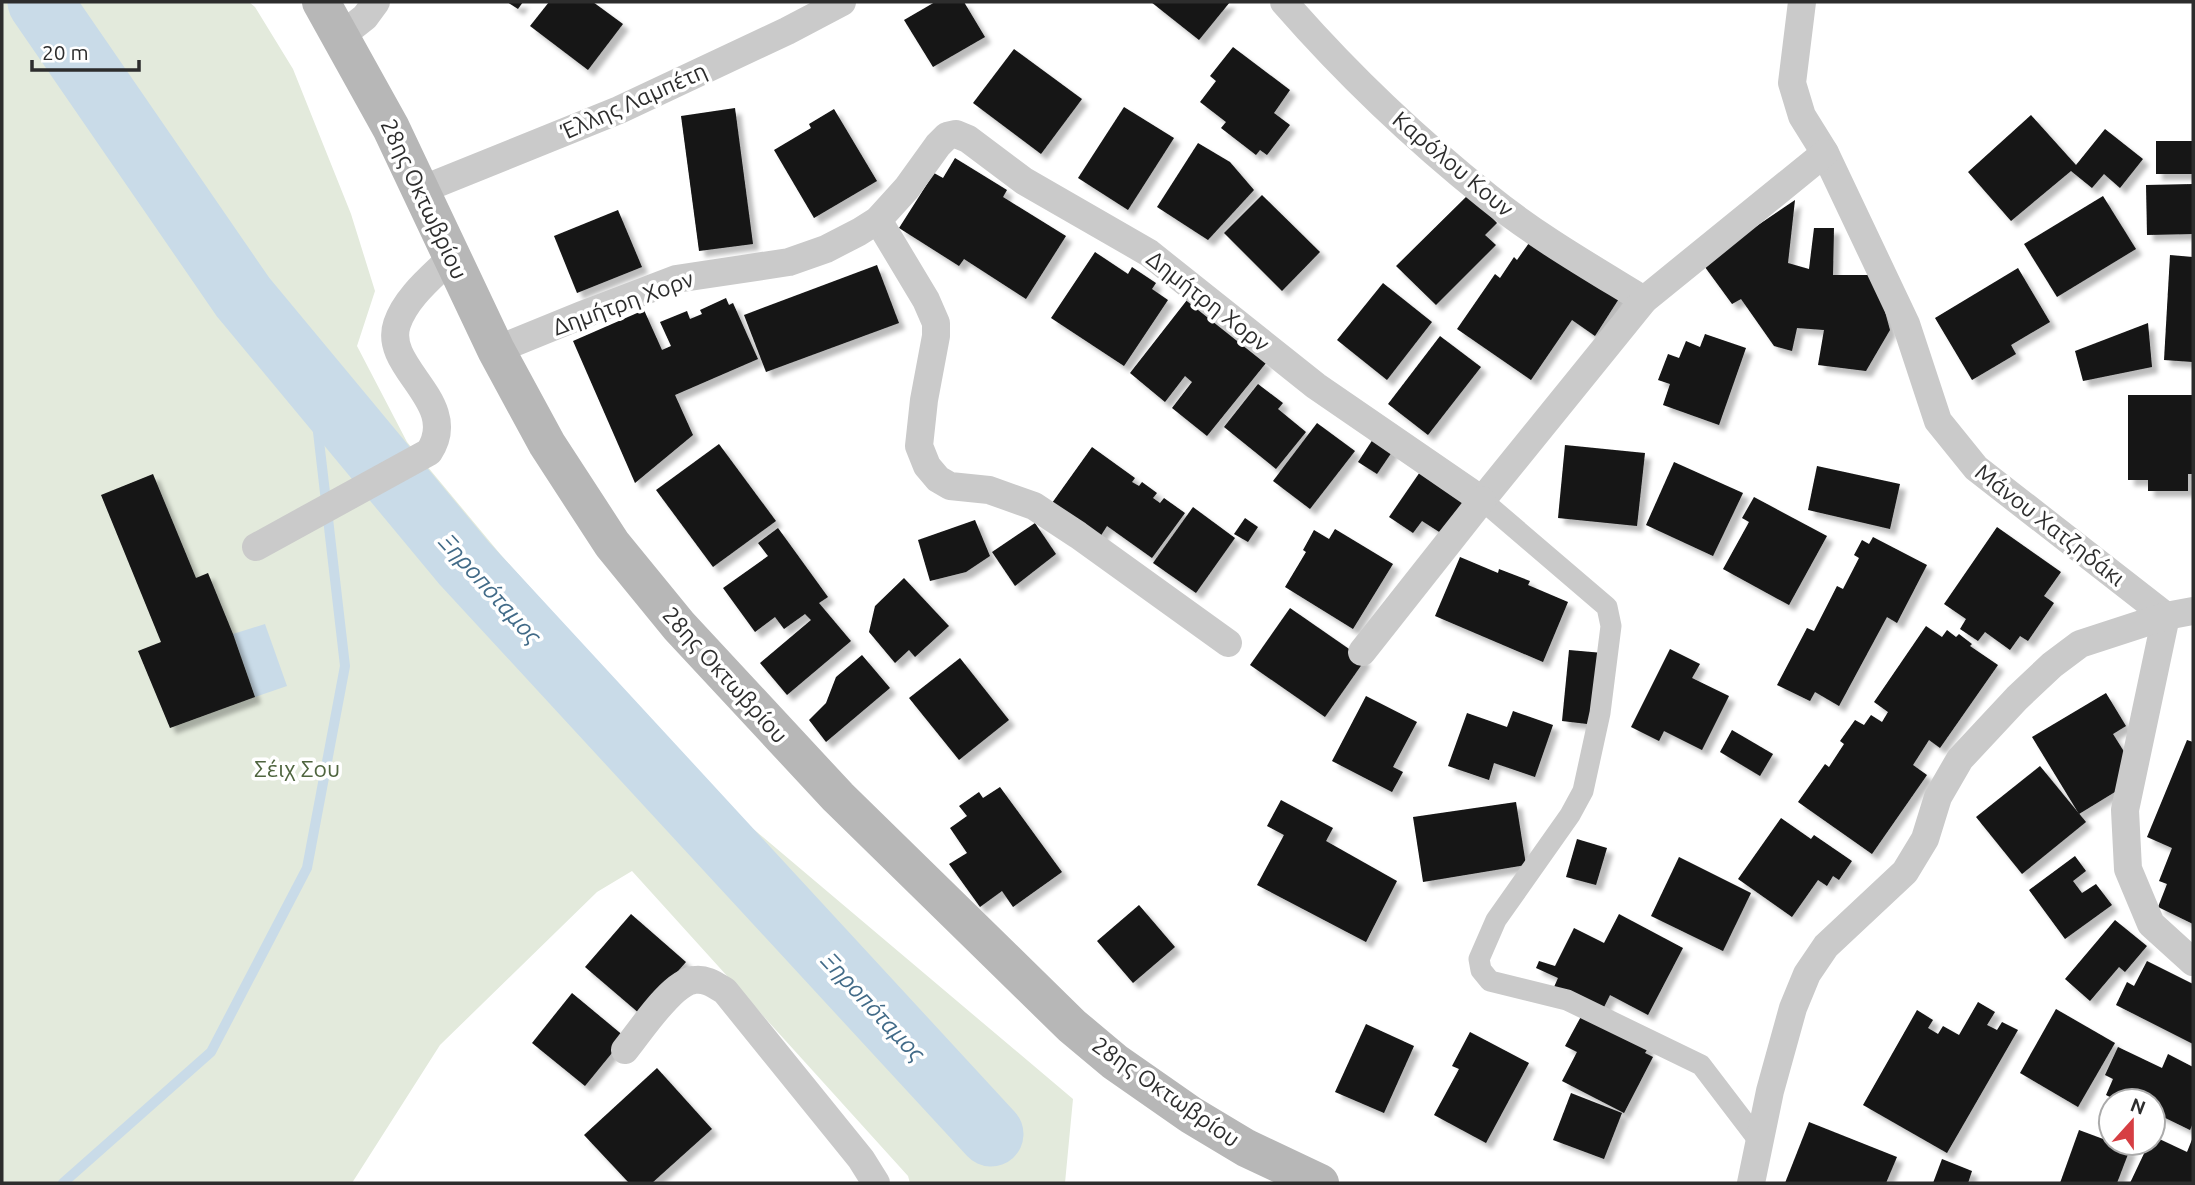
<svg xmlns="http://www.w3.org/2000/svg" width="2195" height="1185" font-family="Ubuntu,sans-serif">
  <defs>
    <filter id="shadow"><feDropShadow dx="6" dy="6" stdDeviation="2" flood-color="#0004"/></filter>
  </defs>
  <rect width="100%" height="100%" fill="#fff"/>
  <path fill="#e3eadc" d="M2,2H249L255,7L293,69L351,214L375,291L357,346L407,442L501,555L732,811L1073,1099L1065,1183H910L908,1176L632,871L597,892L440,1045L352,1183H2Z"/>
  <path fill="#c9dbe8" d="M265,624L287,686L255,697L233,634Z"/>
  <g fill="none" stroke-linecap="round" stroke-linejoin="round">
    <path stroke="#c9dbe8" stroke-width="10" d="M63,1183L211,1052L307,868L345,666L312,380"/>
    <path stroke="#c9dbe8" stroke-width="65" d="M40,2L243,297L464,563L991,1134"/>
  </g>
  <g fill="#141414" filter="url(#shadow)">
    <path d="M507,2H523L518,9Z"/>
    <path d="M549,2H593L623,24L588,70L530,26Z"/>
    <path d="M935,2H964L985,37L933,67L904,20Z"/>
    <path d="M1151,2H1230L1199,40Z"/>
    <path d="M1233,47L1290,90L1274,113L1290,125L1267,155L1260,150L1256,155L1221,128L1226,122L1200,102L1216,81L1210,76Z"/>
    <path d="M1014,49L1082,99L1041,154L973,103Z"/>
    <path d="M1124,107L1174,138L1128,210L1078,178Z"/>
    <path d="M735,108L753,244L699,251L681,116Z"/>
    <path d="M834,109L877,181L814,218L774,150L811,128L809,124Z"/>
    <path d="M2031,115L2076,165L2105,129L2143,159L2120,188L2104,174L2092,188L2071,171L2011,221L1968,172Z"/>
    <rect x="2156" y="141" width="37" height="33"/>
    <path d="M1198,143L1230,162L1254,190L1208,240L1157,207Z"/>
    <path d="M955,158L1007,190L1003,197L1066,236L1026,299L964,259L959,266L899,228L934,173L943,178Z"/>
    <path d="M2193,184V234L2147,235L2146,185Z"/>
    <path d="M1469,194L1497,223L1485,235L1496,245L1436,305L1396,266Z"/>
    <path d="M1262,195L1320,252L1282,291L1224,233Z"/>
    <path d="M2103,196L2136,249L2057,297L2024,244Z"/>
    <path d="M1795,200L1788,263L1809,269L1814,228H1834L1833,275H1875L1890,330L1866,371L1818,365L1824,330L1797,328L1792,351L1774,346L1741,299L1732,304L1702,263Z"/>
    <path d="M618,210L642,267L577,293L554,236Z"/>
    <path d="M1529,243L1622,294L1595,336L1572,320L1531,380L1457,329L1495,274L1500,278L1514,257L1517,260Z"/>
    <path d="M1095,252L1128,274L1132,267L1156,283L1152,289L1168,300L1124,366L1051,318Z"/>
    <path d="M2170,255L2193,257V362L2164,360Z"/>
    <path d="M877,265L899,323L766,372L744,315Z"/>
    <path d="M2018,268L2050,322L2011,345L2016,354L1972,380L1935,318Z"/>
    <path d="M1383,283L1432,322L1387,380L1337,340Z"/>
    <path d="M726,298L729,305L733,303L758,359L675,395L693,435L635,483L573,341L644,310L662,350L671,346L660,322L687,311L690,319L702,314L700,310Z"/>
    <path d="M1187,300L1266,363L1207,436L1172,408L1192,382L1185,376L1165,402L1130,373Z"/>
    <path d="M2148,323L2152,367L2083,381L2075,351Z"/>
    <path d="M1705,334L1746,348L1719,425L1663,405L1670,384L1658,380L1668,354L1679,358L1686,341L1700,347Z"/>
    <path d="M1440,336L1481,367L1428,435L1388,404Z"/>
    <path d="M1258,384L1283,403L1278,409L1306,432L1276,469L1224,427Z"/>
    <path d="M2128,395H2193V474H2188V491H2148V480H2128Z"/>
    <path d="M1317,423L1355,451L1310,509L1273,481Z"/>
    <path d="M1375,436L1394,449L1377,474L1358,462Z"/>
    <path d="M719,444L776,521L713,567L656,490Z"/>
    <path d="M1565,445L1645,453L1637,526L1558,518Z"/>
    <path d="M1092,447L1135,478L1132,482L1139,486L1142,482L1157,493L1153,498L1160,503L1164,498L1185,513L1152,558L1107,526L1100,537L1052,503Z"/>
    <path d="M1674,462L1743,493L1713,556L1646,525Z"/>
    <path d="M1817,466L1900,484L1890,529L1808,510Z"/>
    <path d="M1422,469L1468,500L1444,535L1422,521L1413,533L1389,517Z"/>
    <path d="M153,474L196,578L208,573L233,634L255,697L170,728L138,651L161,642L101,495Z"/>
    <path d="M1754,497L1827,536L1789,605L1723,569L1749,522L1742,518Z"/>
    <path d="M1193,507L1235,538L1196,593L1153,563Z"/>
    <path d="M1245,518L1258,527L1248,542L1234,534Z"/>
    <path d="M975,520L990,556L966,572L930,581L918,540Z"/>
    <path d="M1035,523L1056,554L1015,586L992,552Z"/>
    <path d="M1997,527L2061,572L2044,596L2054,603L2028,641L2020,636L2010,650L1985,632L1978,641L1960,629L1966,619L1944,604Z"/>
    <path d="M778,528L828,597L819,603L851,641L787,695L760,663L811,620L805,614L784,629L775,617L755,632L723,588L768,556L758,543Z"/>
    <path d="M1335,529L1393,564L1353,629L1285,587L1306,552L1303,550L1314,530L1329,539Z"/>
    <path d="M1873,537L1927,565L1897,623L1887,617L1839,706L1815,692L1810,701L1777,685L1807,628L1814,631L1837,586L1843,589L1859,558L1854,555L1862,540L1869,544Z"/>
    <path d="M1460,557L1498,573L1499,569L1530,581L1528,585L1568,602L1543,662L1435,616Z"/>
    <path d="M904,578L949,626L915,657L909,650L895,663L869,632L875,606Z"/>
    <path d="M1290,608L1365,660L1325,717L1250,665Z"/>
    <path d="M1926,626L1942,637L1947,630L1956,637L1959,634L1972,644L1970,646L1998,665L1940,748L1929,740L1913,765L1927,775L1872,854L1798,802L1825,764L1829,767L1844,744L1840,741L1855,720L1864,725L1871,715L1882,722L1888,712L1874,702Z"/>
    <path d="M1670,649L1700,664L1692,678L1729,696L1702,750L1664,731L1659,741L1631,727Z"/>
    <path d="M1569,650L1603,653L1596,725L1562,721Z"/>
    <path d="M862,655L890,688L826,742L809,720L826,703L836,677Z"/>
    <path d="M960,658L1009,720L959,760L909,698Z"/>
    <path d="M2106,693L2126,726L2113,734L2133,766L2128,784L2079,814L2032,737Z"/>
    <path d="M1366,696L1417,722L1393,767L1403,772L1392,792L1332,761Z"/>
    <path d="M1513,711L1553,725L1535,777L1494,763L1489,780L1448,766L1467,713L1507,727Z"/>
    <path d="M1732,730L1773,754L1760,776L1720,752Z"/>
    <path d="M2187,740L2193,742V924L2158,907L2167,884L2159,881L2172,848L2147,837Z"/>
    <path d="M2040,766L2086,822L2022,874L1976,817Z"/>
    <path d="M1000,787L1062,872L1013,907L1002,891L980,907L949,864L967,853L950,828L967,816L959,806L979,792L983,798Z"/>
    <path d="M1281,800L1333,828L1326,841L1397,881L1366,942L1257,885L1284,835L1267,826Z"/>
    <path d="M1516,802L1526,865L1423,882L1413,817Z"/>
    <path d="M1781,818L1811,839L1814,835L1852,861L1839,880L1833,876L1827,886L1818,880L1792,917L1738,879Z"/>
    <path d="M1577,839L1607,848L1596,885L1566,877Z"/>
    <path d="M2075,856L2086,871L2073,881L2082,893L2096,884L2112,905L2065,939L2029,890Z"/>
    <path d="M1679,857L1751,893L1723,951L1651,916Z"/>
    <path d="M1139,905L1175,947L1133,983L1097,941Z"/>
    <path d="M631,914L686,962L640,1014L585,967Z"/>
    <path d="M1619,914L1683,948L1648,1015L1610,995L1603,1009L1554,987L1558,978L1536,968L1539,961L1555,966L1574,928L1604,943Z"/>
    <path d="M2115,920L2147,946L2125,972L2119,967L2090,1001L2065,979Z"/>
    <path d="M2147,961L2193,984V1044L2116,1005L2127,982L2134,986Z"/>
    <path d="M572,993L625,1037L585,1086L532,1043Z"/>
    <path d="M1978,1002L1995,1012L1987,1025L1997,1030L2002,1022L2018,1030L1947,1153L1863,1105L1917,1010L1933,1020L1928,1028L1938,1034L1943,1026L1959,1035Z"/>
    <path d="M2056,1009L2115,1043L2078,1107L2020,1073Z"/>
    <path d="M1584,1011L1650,1045L1645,1053L1653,1057L1624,1113L1562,1081L1577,1052L1565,1046Z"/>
    <path d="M1366,1024L1414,1046L1384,1113L1335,1092Z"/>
    <path d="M1470,1032L1529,1063L1486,1143L1434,1115L1459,1069L1452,1066Z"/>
    <path d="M2118,1047L2162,1068L2168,1054L2193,1067V1123L2190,1130L2153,1112V1101H2118L2106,1095L2113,1079L2105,1075Z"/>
    <path d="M657,1068L712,1129L652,1183H629L584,1135Z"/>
    <path d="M1571,1093L1622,1113L1604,1159L1553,1140Z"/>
    <path d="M1809,1122L1897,1157L1886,1183H1785Z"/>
    <path d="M2079,1130L2130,1149L2117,1183H2060Z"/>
    <path d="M2153,1136L2187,1152L2193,1137V1183H2130L2149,1143H2153Z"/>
    <path d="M1942,1159L1972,1171L1968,1183H1933Z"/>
  </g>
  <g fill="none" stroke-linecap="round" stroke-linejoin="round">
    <path stroke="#cacaca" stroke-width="21" d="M1482,500L1607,607L1611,626L1600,713L1583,791L1570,815L1496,920L1479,959L1481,970L1490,981L1567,1000L1701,1065L1759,1141"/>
    <g stroke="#cacaca" stroke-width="28">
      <path d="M1284,2C1346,73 1414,138 1488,197C1536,236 1592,268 1644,300"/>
      <path d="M1802,2L1792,83L1802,116L1825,153L1906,324L1938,421L1976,468L2166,616L2125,810L2128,869L2151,924L2193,962"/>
      <path d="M341,36L365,17L376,2"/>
      <path d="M421,190L619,110L787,31L842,2"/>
      <path d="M878,220L926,300L936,323V336L924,400L919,446L927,466L938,479L950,486L989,490L1034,506L1078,535L1228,643"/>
      <path d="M496,350L582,315L676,279L789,262L826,249L859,232L878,220L907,188L938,145L947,136L956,134L968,139L1024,181L1149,253L1316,386L1482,500L1644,300L1825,153"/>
      <path d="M256,547L429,452C462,402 382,368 397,324C406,297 432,277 451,258"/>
      <path d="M1362,652L1482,500"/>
      <path d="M625,1050C640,1032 671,983 694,980C706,978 715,985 725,991L861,1159L876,1183"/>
      <path d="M1751,1183L1770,1091L1793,1008L1807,974L1826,946L1905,872L1925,839L1938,797L1960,759L2017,698L2052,665L2080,644L2166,616L2193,611"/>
    </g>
    <path stroke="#b7b7b7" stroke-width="38" d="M321,2L391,128L496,350L547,444L612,544L679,626L838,797L1072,1026L1115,1062L1191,1115L1246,1148L1320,1183"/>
  </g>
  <g text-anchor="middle" stroke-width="7" stroke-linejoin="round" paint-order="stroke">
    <g font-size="23" fill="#2d2d2d" stroke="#fff">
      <text transform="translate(634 101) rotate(-24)" y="8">Έλλης Λαμπέτη</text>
      <text transform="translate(1453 164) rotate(40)" y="8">Καρόλου Κουν</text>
      <text transform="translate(424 199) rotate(65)" y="8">28ης Οκτωβρίου</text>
      <text transform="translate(1208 301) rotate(38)" y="8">Δημήτρη Χορν</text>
      <text transform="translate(623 303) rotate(-20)" y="8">Δημήτρη Χορν</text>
      <text transform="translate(2050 525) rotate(38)" y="8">Μάνου Χατζηδάκι</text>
      <text transform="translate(725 675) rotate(48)" y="8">28ης Οκτωβρίου</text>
      <text transform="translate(1166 1092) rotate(35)" y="8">28ης Οκτωβρίου</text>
    </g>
    <g font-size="23" fill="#4f653f" stroke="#fff">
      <text x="297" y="777">Σέιχ Σου</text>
    </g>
    <g font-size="24" font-style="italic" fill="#426b88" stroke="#fff">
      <text transform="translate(490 589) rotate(48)" y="8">Ξηροπόταμος</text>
      <text transform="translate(873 1007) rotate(47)" y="8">Ξηροπόταμος</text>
    </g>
  </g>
  <rect width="2195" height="1185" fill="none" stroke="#2d2d2d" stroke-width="7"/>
  <g transform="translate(2132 1122) rotate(21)"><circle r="33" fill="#ffffff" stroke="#ababab" stroke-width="2"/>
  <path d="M0-5L12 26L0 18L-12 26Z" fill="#d63e43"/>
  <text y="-10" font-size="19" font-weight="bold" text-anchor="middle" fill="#2d2d2d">N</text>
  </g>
  <path d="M32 60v10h107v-10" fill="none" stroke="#2d2d2d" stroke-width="3.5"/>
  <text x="42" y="60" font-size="21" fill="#2d2d2d" stroke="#ffffff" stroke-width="5" paint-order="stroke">20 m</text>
</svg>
